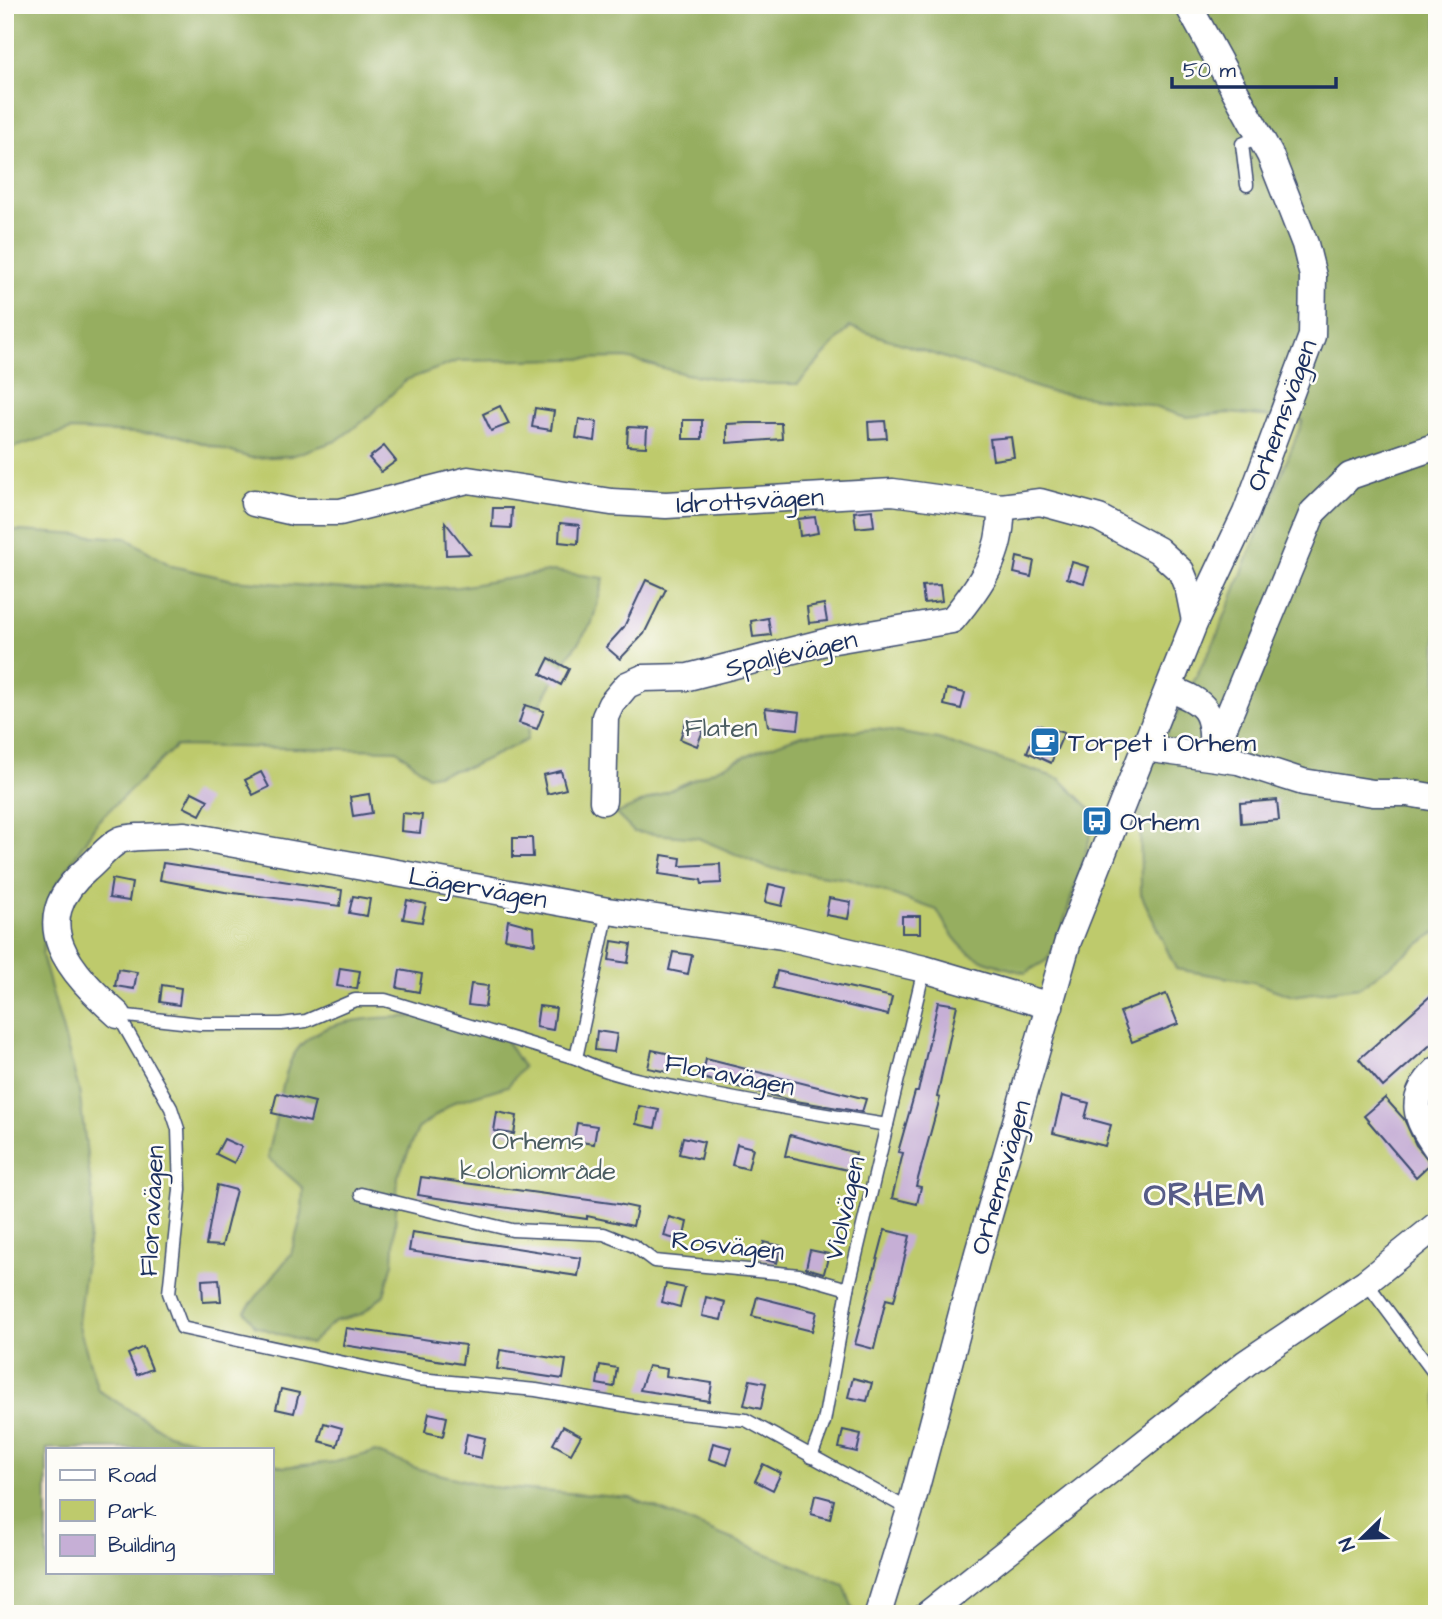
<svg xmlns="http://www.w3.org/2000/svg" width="1442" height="1619" font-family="'Architects Daughter',sans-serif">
  <rect width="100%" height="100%" fill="#fdfcf7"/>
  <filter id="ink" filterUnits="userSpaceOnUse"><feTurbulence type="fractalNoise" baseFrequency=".0143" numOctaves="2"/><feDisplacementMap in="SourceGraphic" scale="14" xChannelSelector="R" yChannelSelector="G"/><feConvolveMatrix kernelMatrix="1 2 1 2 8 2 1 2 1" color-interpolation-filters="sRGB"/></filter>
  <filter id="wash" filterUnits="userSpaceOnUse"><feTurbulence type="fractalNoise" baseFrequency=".00686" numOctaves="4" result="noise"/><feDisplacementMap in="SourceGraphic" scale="28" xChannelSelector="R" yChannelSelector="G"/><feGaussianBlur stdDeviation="1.57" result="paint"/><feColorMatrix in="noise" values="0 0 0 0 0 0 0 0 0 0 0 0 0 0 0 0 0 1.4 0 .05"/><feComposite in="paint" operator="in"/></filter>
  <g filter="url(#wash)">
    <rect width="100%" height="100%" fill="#f7e8d5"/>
    <path fill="#beca6c" stroke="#6c7c65" stroke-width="2" fill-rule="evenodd" d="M5,5H1437V1614H5ZM47,1449H271V1572H47Z"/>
    <g fill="#96ae60" stroke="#586e5f" stroke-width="2">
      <path d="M5,5H1437V931L1360,987L1292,996L1253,982L1176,969L1141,894L1140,804L1148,770L1216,638L1303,420L1229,413L1186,417L1144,404L1050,392L850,327L798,384H757L685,374L626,358L458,361L406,380L365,420L336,441L291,456L251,458L176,435L71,430L5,450Z"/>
      <path d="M5,530L126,538L172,566L233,580L373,591L459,587L553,571L604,578L592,623L561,667L530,723L527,740L472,766L428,776L397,750L176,746L98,821L54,890L42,955L79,1090L93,1203L78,1323L98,1390L168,1434L228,1449H47V1572H271V1462L283,1467L335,1462L375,1452L419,1469L491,1487L631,1498L844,1585L855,1614H5Z"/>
      <path d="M877,729L938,739L1060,779L1097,815L1059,938L1047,960L1025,973C974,959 963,958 937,910L848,879L768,868L698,838L634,832L616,814L757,751L801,735Z"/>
      <path d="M421,1016L469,1032L502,1034L523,1067L508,1086L454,1102L418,1129L398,1176L393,1263L384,1295L362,1314L335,1321L310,1344L255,1326L245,1311L291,1254L302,1214L303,1188L268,1158C273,1134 282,1077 292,1058C315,1014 379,1019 421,1016Z"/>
    </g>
    <g id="blocks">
      <g fill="#c6afd6">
        <path d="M500,406L509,424L491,431L483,414Z"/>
        <path d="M535,408L554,411L551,430L532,427Z"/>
        <path d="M579,419L597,422L595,441L576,438Z"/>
        <rect x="683" y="420" width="19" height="19"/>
        <path d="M885,421L887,438L869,439L868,422Z"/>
        <path d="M746,423H781L782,439L727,443V424Z"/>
        <path d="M628,427L647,428L646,447L627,446Z"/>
        <path d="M1011,437L1014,457L993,460L990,439Z"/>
        <path d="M384,446L396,461L381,472L369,458Z"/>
        <path d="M493,508H512L511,528L492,527Z"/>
        <path d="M872,510L874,526L856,528L854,512Z"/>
        <path d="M815,517L818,533L800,536L798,519Z"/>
        <path d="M445,522L470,554L446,555Z"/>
        <path d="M560,523L579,525L578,544L559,542Z"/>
        <path d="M1017,557L1034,561L1031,577L1014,573Z"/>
        <path d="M1072,562L1089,567L1084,583L1067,578Z"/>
        <path d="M646,580L666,589L644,634L620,659L606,647L624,627Z"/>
        <path d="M940,585L942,601L924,603L922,586Z"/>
        <path d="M824,604L827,621L809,623L807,607Z"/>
        <path d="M768,618L771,635L753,637L751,621Z"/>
        <path d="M549,658L569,669L561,685L541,674Z"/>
        <path d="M947,689L965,693L961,709L944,705Z"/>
        <path d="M525,705L544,711L537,729L519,723Z"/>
        <path d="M765,708L800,712L798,729L768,726Z"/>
        <path d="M686,721L704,728L697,746L680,739Z"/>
        <path d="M1038,725L1064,733L1051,763L1027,752Z"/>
        <path d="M561,771L566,789L547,794L543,775Z"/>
        <path d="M261,772L269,787L253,795L245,780Z"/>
        <path d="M192,792L208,800L200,815L184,807Z"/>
        <path d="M369,794L372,813L353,816L350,797Z"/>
        <path d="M1277,800L1279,820L1241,823L1240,803Z"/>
        <path d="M402,813L422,815L420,833L401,831Z"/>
        <path d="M513,838H532L533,857H513Z"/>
        <path d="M662,855L681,858L680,866L720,864L721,883L702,884L701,880L659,874Z"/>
        <path d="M163,863L342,890L340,906L225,892L160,880Z"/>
        <path d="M112,879L132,883L129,901L109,898Z"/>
        <path d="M769,884L786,888L782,906L765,902Z"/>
        <path d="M353,896L370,899L367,916L349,913Z"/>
        <path d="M829,898L851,902L848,919L826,915Z"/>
        <path d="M407,900L426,904L422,922L403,919Z"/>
        <rect x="902" y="916" width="18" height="17"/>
        <path d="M508,920L534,927L535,944L505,939Z"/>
        <path d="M612,941L631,944L628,963L609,960Z"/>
        <path d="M673,952L692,955L688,974L669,970Z"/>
        <path d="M340,968L360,971L357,989L337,986Z"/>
        <path d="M118,969L137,972L134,989L115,986Z"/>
        <path d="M400,970L422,974L419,992L397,988Z"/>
        <path d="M777,971L892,997L888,1015L773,988Z"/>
        <path d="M471,984L488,986L485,1007L468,1005Z"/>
        <path d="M162,985L181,988L179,1005L160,1002Z"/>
        <path d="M1437,990V1039L1383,1087L1359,1059Z"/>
        <path d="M1166,994L1178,1024L1132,1042L1120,1012Z"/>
        <path d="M938,1002L957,1005L937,1097L940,1098L916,1186L921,1187L917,1204L892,1198L903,1153L898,1152L915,1092H918Z"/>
        <path d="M539,1006L556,1008L553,1030L536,1027Z"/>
        <path d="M597,1031L617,1034L614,1052L595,1050Z"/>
        <path d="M652,1050L671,1054L667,1072L648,1068Z"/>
        <path d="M706,1059L866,1099L862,1112L790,1100L702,1078Z"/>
        <path d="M277,1093L315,1102L310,1122L272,1113Z"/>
        <path d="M1062,1096L1089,1103L1085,1118L1111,1125L1105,1146L1053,1133Z"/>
        <path d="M1385,1098L1404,1119L1416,1145L1431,1163L1416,1177L1364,1116Z"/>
        <path d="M639,1106L659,1110L655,1128L636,1124Z"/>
        <path d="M497,1112L517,1116L514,1134L494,1131Z"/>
        <path d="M577,1123L597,1126L594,1144L574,1141Z"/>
        <path d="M790,1135L856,1153L852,1171L785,1156Z"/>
        <path d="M683,1137L704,1142L700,1159L679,1154Z"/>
        <path d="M224,1139L242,1147L234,1163L216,1154Z"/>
        <path d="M737,1144L753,1148L748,1169L732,1165Z"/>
        <path d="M421,1177L618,1204L637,1208L633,1226L587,1216V1219L437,1198L418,1195Z"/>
        <path d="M217,1185L236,1190L222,1246L206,1245Z"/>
        <path d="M669,1217L687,1222L683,1241L664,1236Z"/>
        <path d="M885,1230L910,1236L894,1301L886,1299L874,1349L855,1344Z"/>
        <path d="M412,1232L581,1258L578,1276L409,1251Z"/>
        <path d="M764,1242L781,1246L777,1263L760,1258Z"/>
        <path d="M810,1250L829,1254L824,1273L806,1268Z"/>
        <path d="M219,1279L221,1301L203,1302L202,1280Z"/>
        <path d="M666,1284L685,1288L680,1307L662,1302Z"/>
        <path d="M706,1297L725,1302L721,1320L702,1316Z"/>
        <path d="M757,1297L817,1312L812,1331L752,1316Z"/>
        <path d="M346,1328L465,1345L462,1364L343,1345Z"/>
        <path d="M143,1347L152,1369L137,1375L128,1354Z"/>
        <path d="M500,1350L566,1360L563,1379L497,1369Z"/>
        <path d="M600,1365L617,1368L614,1387L597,1384Z"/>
        <path d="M648,1366L667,1369L666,1376L712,1383L709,1401L640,1390Z"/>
        <path d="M853,1378L872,1383L867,1401L848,1397Z"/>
        <path d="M750,1380L766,1383L761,1409L744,1405Z"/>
        <path d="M281,1389L299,1393L294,1413L276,1409Z"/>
        <path d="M429,1413L447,1417L443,1436L425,1432Z"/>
        <path d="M324,1423L342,1428L337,1446L319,1441Z"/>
        <path d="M563,1426L581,1436L571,1454L553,1444Z"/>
        <path d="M843,1430L861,1434L857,1452L839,1448Z"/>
        <path d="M467,1434L485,1438L481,1458L463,1454Z"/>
        <path d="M713,1443L732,1448L727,1465L709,1459Z"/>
        <path d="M763,1464L781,1473L773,1490L755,1481Z"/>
        <path d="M815,1495L834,1500L830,1519L811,1514Z"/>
      </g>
    </g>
  </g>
  <g filter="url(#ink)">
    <use href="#blocks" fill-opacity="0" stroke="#3c4b70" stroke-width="2"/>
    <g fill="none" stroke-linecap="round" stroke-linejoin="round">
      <g stroke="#3c4b70" stroke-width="15">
        <g id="lane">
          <path d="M1247,185L1242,144L1260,136"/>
          <path d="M576,1058L608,911"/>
          <path d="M887,1125C819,1114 752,1103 684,1089C648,1082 609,1075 576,1058L385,1000H355L306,1021L281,1024H200L118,1015L171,1108L178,1129L180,1190L169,1293L182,1328L419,1379L536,1390L659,1411L746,1420L910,1510"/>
          <path d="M361,1194L512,1230L604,1234L634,1246L654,1261L799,1275L848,1289"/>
          <path d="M1366,1282L1437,1377"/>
          <path d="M811,1457L824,1422L848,1289L924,969"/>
        </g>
      </g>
      <g stroke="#3c4b70" stroke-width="29">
        <g id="street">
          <path d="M254,503L294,512H340L468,480L611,502L666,505L893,492L1001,507L1040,502L1099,518L1158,550L1181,571L1189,591L1195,621"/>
          <path d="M1170,689C1206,702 1214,711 1212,751"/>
          <path d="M1144,748L1238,761L1303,782L1373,793H1408L1437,798"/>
          <path d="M1212,756L1313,512L1350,476L1437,446"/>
          <path d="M603,801L605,717L611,704L627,685L643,678L688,677L829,641L952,620C981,585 1003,554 1001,507"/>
          <path d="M118,1015C70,972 24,923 87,869C97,861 109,845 120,840C133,835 169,837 185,835L608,911L782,936L924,969L1050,1006"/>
          <path d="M1437,1070C1407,1099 1415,1117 1437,1149"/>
          <path d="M878,1614L910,1510L978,1253L1068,941L1195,621L1246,513L1312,336L1313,276L1305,244L1270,155L1188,5"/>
          <path d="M928,1614L1246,1363L1366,1282L1437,1225"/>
        </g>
      </g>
      <use href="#lane" stroke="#fff" stroke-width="12"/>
      <use href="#street" stroke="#fff" stroke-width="26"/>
    </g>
  </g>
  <defs>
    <g id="cafe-square" transform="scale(1.575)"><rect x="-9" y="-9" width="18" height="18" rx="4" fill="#1f6fb2" stroke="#fdfcf7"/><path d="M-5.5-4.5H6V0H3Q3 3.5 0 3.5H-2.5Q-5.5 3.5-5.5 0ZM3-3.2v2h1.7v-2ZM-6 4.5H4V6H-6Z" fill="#fff"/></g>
    <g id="bus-square" transform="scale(1.575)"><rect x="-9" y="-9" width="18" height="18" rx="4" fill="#1f6fb2" stroke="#fdfcf7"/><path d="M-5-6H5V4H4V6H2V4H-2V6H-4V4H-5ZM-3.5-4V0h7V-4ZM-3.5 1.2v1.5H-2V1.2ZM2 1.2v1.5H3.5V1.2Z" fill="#fff"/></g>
  </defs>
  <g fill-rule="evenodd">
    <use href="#cafe-square" x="1045" y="742"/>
    <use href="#bus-square" x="1097" y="821"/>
  </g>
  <g text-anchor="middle" stroke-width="5" stroke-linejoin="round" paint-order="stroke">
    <g font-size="26" fill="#1b2f5e" stroke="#fdfcf7">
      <text transform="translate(1281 415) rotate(-70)" y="9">Orhemsvägen</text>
      <text transform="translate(750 500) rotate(-3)" y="9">Idrottsvägen</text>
      <text transform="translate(791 653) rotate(-13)" y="9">Spaljévägen</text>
      <text transform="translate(478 887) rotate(10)" y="9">Lägervägen</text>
      <text transform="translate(730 1074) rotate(11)" y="9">Floravägen</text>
      <text transform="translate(1000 1177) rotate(-74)" y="9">Orhemsvägen</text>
      <text transform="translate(844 1208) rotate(-77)" y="9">Violvägen</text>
      <text transform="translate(151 1211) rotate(-87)" y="9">Floravägen</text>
      <text transform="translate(728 1245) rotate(6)" y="9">Rosvägen</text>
    </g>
    <g font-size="26" fill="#4c5e62" stroke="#fdfcf7">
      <text x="721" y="736">Flaten</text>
      <text x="538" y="1149">Orhems<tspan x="538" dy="30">koloniområde</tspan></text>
    </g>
    <g font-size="26" fill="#1b2f5e" stroke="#fdfcf7" text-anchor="start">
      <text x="1068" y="751">Torpet i Orhem</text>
      <text x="1120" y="830">Orhem</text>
    </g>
    <g font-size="33" font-weight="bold" letter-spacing="2" fill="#575c88" stroke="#fdfcf7">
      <text x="1205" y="1205">ORHEM</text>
    </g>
  </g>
  <rect width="1442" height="1619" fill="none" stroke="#fdfcf7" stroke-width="28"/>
  <rect x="46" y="1448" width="228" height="126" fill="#fdfcf7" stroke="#a3aaba" stroke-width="2"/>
  <rect x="60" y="1470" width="35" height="10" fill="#ffffff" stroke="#a3aaba" stroke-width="2"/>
  <text x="108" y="1482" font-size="21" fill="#1b2f5e">Road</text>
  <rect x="60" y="1500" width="35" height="21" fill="#beca6c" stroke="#a3aaba" stroke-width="2"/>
  <text x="108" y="1518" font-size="21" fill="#1b2f5e">Park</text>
  <rect x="60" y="1535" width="35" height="21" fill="#c6afd6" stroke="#a3aaba" stroke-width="2"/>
  <text x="108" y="1552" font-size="21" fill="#1b2f5e">Building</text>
  <g transform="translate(1362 1538) rotate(247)" stroke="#fdfcf7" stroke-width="5" paint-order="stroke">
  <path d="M0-5L12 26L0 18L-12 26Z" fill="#1b2f5e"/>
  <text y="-10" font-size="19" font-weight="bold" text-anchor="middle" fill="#1b2f5e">N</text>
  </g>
  <path d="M1172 77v10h164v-10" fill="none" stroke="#1b2f5e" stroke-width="3.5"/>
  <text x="1183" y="77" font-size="21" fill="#1b2f5e" stroke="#fdfcf7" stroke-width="5" paint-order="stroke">50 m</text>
</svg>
